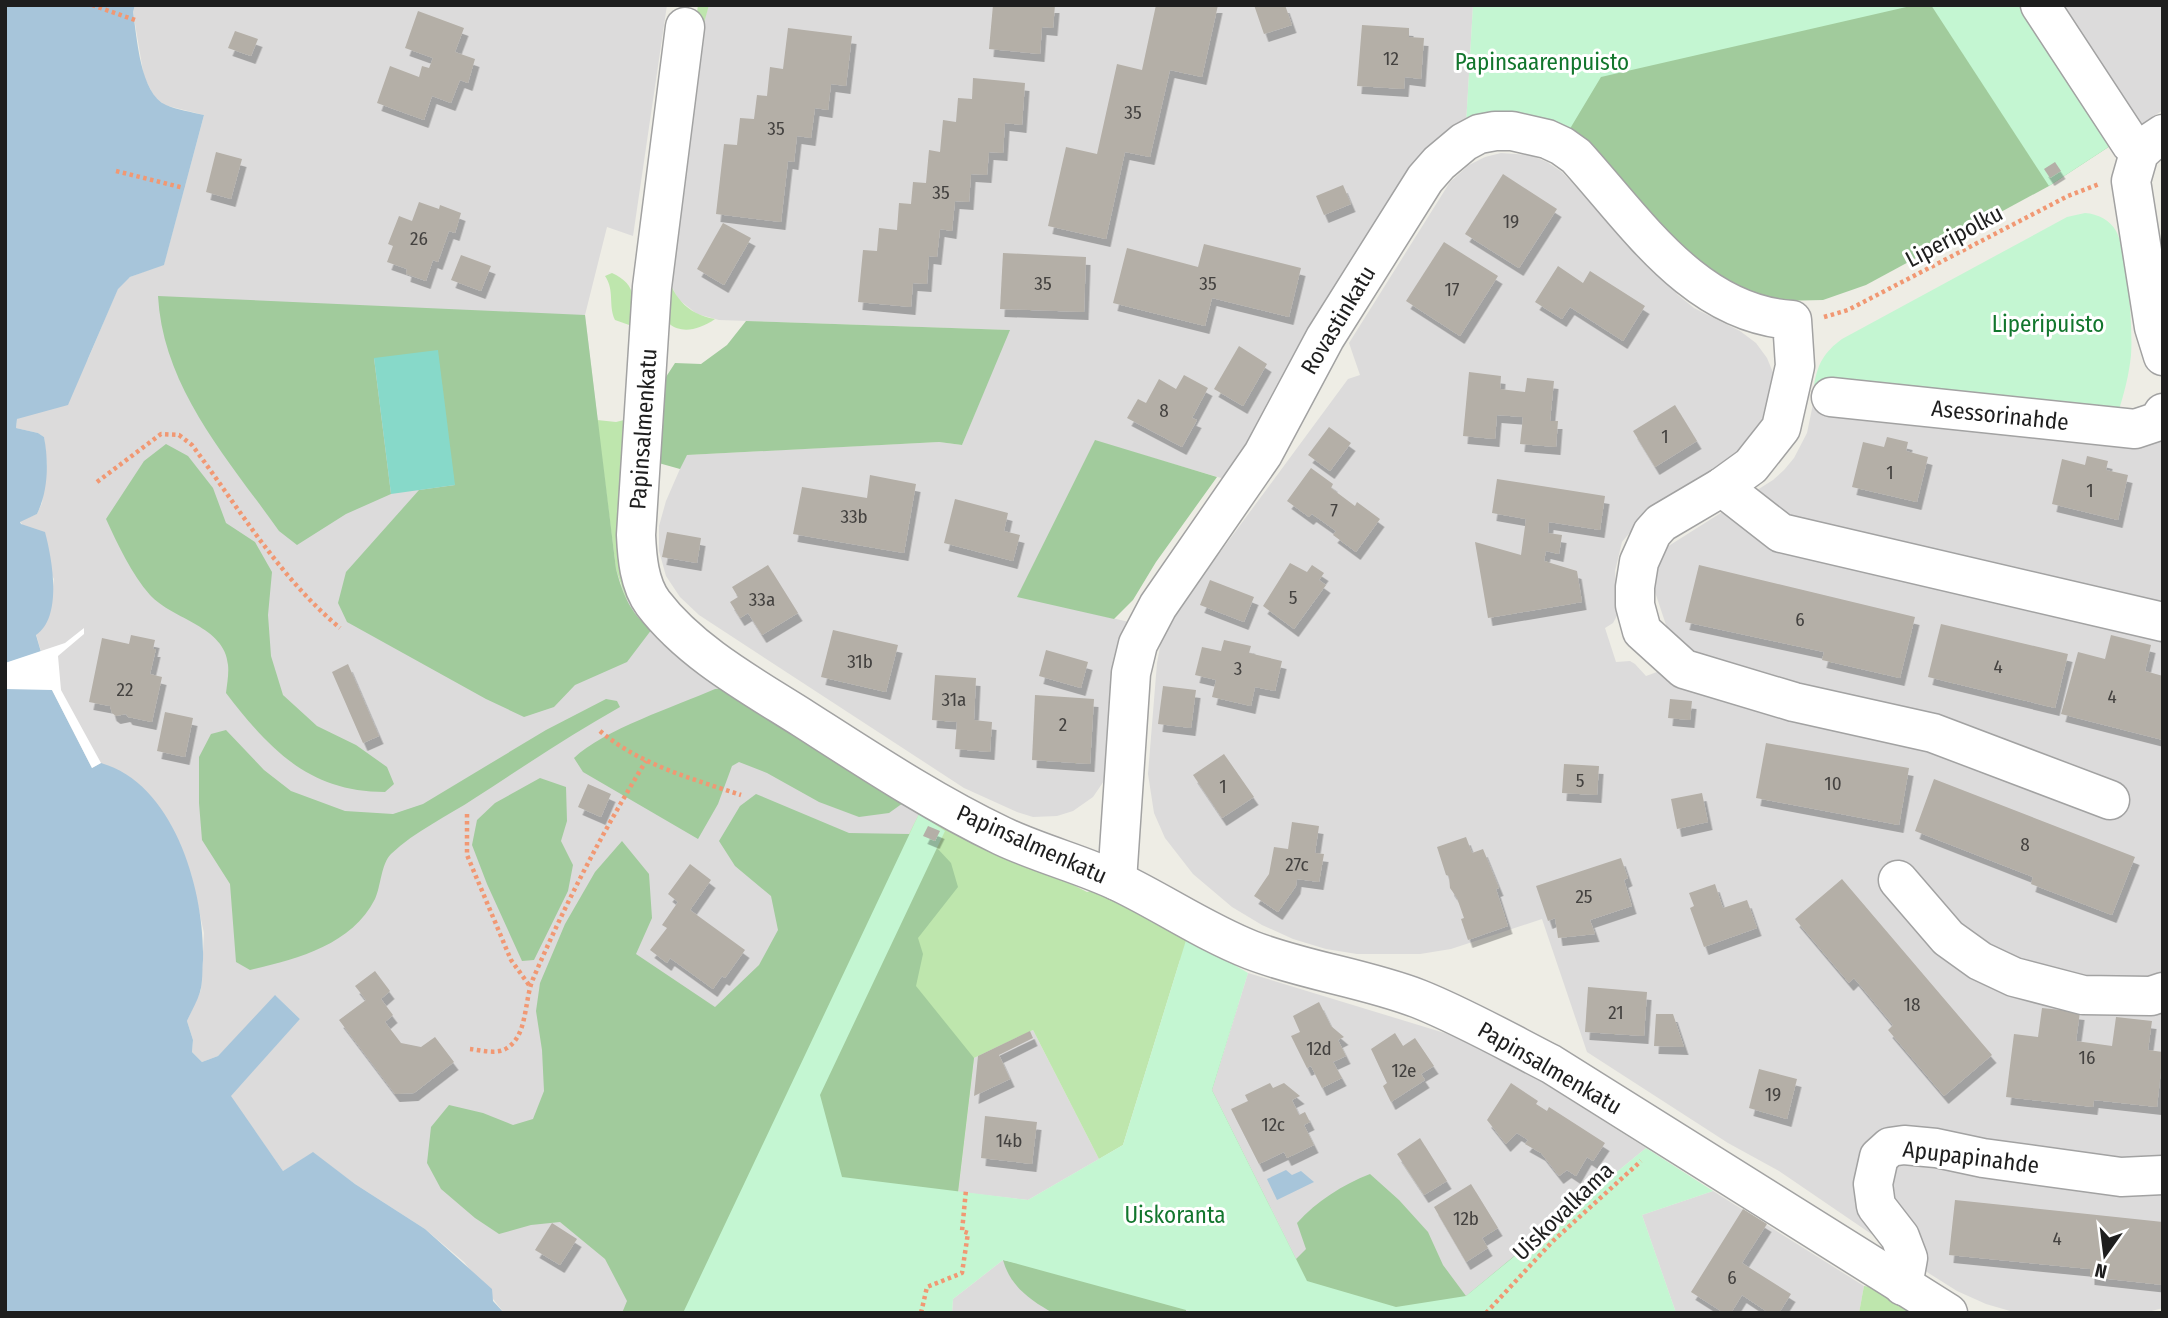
<svg xmlns="http://www.w3.org/2000/svg" width="2168" height="1318" font-family="'Fira Sans Condensed',sans-serif">
  <defs>
    <filter id="shadow"><feDropShadow dx="4.5" dy="8" stdDeviation="0" flood-color="#0004"/></filter>
  </defs>
  <rect width="100%" height="100%" fill="#eeede5"/>
  <g fill="#dcdbdb">
    <path d="M135,5H667L633,236L607,227L585,315L614,555L620,583L641,622L662,644L919,814L683,1313H504L464,1262L425,1229L355,1184L313,1153L283,1171L230,1096L300,1019L276,996L218,1056L202,1062L192,1052L193,1040L187,1021L201,990L204,933L191,874L92,768L52,690L36,634L49,613L54,579L20,521L37,514L42,503L47,465L44,437L38,433L16,428L17,419L88,359L118,288L130,277L164,264L204,115L164,105L154,96L144,77L133,12Z"/>
    <path d="M709,5H1473L1466,125L1228,480L1095,441L1018,596L1129,622L1106,778L1093,797L1073,811L1057,816L1033,817L1017,812L964,788L699,615L680,597L666,576L659,551V526L666,501L686,455L939,442L962,445L1009,330L719,320L697,314L678,299L668,279L700,32Z"/>
    <path d="M2023,5H2163V110L2110,146Z"/>
    <path d="M1501,153L1530,155L1547,162L1562,172L1678,295L1694,308L1740,331L1756,343L1767,358L1774,375L1765,435L1641,519L1622,542L1615,571L1618,614L1613,623L1605,628L1616,662L1630,661L1635,664L1646,676L1679,664L1653,586L1659,552L1773,480L1784,470L1794,458L1807,433L1813,404L1814,386L2163,417V1308L2144,1313H2017L1986,1304L1957,1291L1930,1274L1779,1171L1728,1143L1587,1052L1542,919L1451,949L1420,954H1357L1326,949L1293,939L1262,925L1232,907L1193,874L1165,838L1154,813L1148,774L1157,663L1162,636L1176,612L1348,379L1360,375L1349,343L1450,182L1469,165L1485,157Z"/>
    <path d="M1248,973L1461,1038L1506,1059L1646,1148L1466,1296L1307,1281L1212,1090Z"/>
    <path d="M1033,1030L1099,1159L1028,1200L958,1192L974,1058Z"/>
    <path d="M1713,1191L1864,1286L1859,1313H1676L1642,1215Z"/>
    <path d="M1003,1260L1197,1313H952L953,1299Z"/>
  </g>
  <g fill="#bee6ad">
    <path d="M698,5H709L697,48L666,268C671,295 686,314 715,319C692,335 667,335 658,305Z"/>
    <path d="M612,273C638,285 634,301 632,326L615,320C608,305 615,291 605,276Z"/>
    <path d="M630,390L652,629L650,632L625,596L616,569L597,420L616,422L624,420Z"/>
    <path d="M919,814L936,816L967,836L968,841L1049,876L1052,874L1087,892L1094,890L1194,941L1180,960L1123,1145L1099,1159L1033,1030L974,1058L958,1192L842,1177L909,834Z"/>
    <path d="M1864,1286L1877,1288L1917,1313H1859Z"/>
  </g>
  <g fill="#a1cb9c">
    <path d="M1473,5H2023L2110,146L2049,186L1866,285L1823,300L1772,301L1707,272L1568,132Z"/>
    <path d="M158,296L585,315L616,569C622,592 631,616 652,629L627,662L575,685L554,707L524,717L486,699L347,622L338,603L346,572L419,490L455,485L374,358L391,494L346,514L297,545L279,531C228,459 163,388 158,296Z"/>
    <path d="M746,321L1010,330L962,445L939,442L687,455L680,469L655,462V394L675,363L701,364L727,345Z"/>
    <path d="M1095,440L1217,477L1156,562L1133,600L1114,619L1017,597Z"/>
    <path d="M166,444L188,456L213,488L226,523L255,542L272,572L268,615L271,656L283,695L317,726L356,745L387,767L394,784L385,792C309,792 269,749 226,693C227,684 229,674 228,665C225,626 173,620 150,595C132,575 117,543 106,519L144,461Z"/>
    <path d="M728,688L903,803L889,813L859,817L819,802L767,773L739,762L732,766L718,804L698,839L583,772L574,758C603,730 676,706 715,689Z"/>
    <path d="M606,699L617,701L620,707C570,735 523,767 475,798C448,816 415,831 391,854C381,864 381,886 375,899C351,946 296,959 250,970L236,962L230,884L202,840L199,803V757L211,734L226,730L264,770L291,791L345,811L393,814L423,804L546,730Z"/>
    <path d="M540,778L566,787L567,821L561,841L573,865L568,891L534,960L522,961L487,884L472,845L477,820L495,803Z"/>
    <path d="M756,794L849,833L909,834L937,848L951,863L958,887L918,938L923,954L916,986L974,1058L958,1192L951,1208L884,1313H622L627,1301L605,1259L560,1222L531,1225L499,1234L475,1218L441,1189L427,1163L431,1127L449,1105L483,1113L513,1125L533,1119L544,1091L542,1050L536,1011L540,983L565,924L595,872L622,841L649,874L652,918L636,954L715,1007L759,965L778,930L771,896L735,866L719,841L740,806Z"/>
    <path d="M1180,959L1238,1004L1212,1090L1296,1259L1306,1249L1297,1223C1317,1201 1342,1185 1370,1174L1399,1200L1428,1232L1443,1265L1466,1296L1559,1219L1669,1313H1277L1220,1298Z"/>
    <path d="M1003,1260L1186,1300V1313H1053C1030,1300 1010,1286 1003,1260Z"/>
  </g>
  <g fill="#c4f6d2">
    <path d="M1473,5H1915L1601,77L1568,132L1466,125Z"/>
    <path d="M1931,5H2023L2110,146L2049,186Z"/>
    <path d="M2085,213C2098,214 2110,220 2116,231C2128,252 2133,330 2131,355C2129,375 2124,394 2118,413L1814,386C1817,365 1824,352 1842,339L2067,217Z"/>
    <path d="M919,814L945,831L820,1095L842,1177L1028,1200L1123,1145L1187,937L1248,973L1212,1090L1307,1281L1396,1307L1466,1296L1646,1148L1713,1191L1642,1215L1676,1313H1197L1003,1260L953,1299L952,1313H683Z"/>
  </g>
  <path fill="#87d9c9" d="M438,350L455,485L391,494L374,358Z"/>
  <g fill="#a7c5da">
    <path d="M5,5H135L133,12C137,37 140,94 166,105C177,110 192,112 204,115L164,265L130,277L118,289L68,405L17,419L16,428L38,433L44,437C49,463 48,491 37,514L20,522L21,524L45,532C52,558 63,617 36,635L52,690L92,768L101,763C175,784 205,892 203,960C202,970 203,982 200,992C197,1002 191,1012 187,1021L193,1040L192,1052L202,1062L218,1056L275,995L300,1019L231,1096L283,1171L313,1152L355,1184L425,1229L492,1289L493,1301L504,1313H5Z"/>
    <path d="M1286,1170L1292,1175L1301,1171L1314,1182L1277,1200L1267,1179Z"/>
  </g>
  <path fill="#fff" d="M84,628V634L58,656L61,690L101,763L92,768L52,690L5,689V663L65,643Z"/>
  <g fill="#b4afa7" filter="url(#shadow)">
    <path d="M993,5H1055L1053,28L1042,27L1040,54L989,49Z"/>
    <path d="M1156,5H1218L1202,77L1170,70L1150,157L1125,152L1106,239L1048,226L1066,147L1097,154L1117,64L1142,70Z"/>
    <path d="M1254,5H1285L1292,25L1264,34Z"/>
    <path d="M418,11L464,28L455,52L475,59L468,83L460,80L451,103L432,96L424,120L377,103L390,66L419,77L422,66L429,68L433,58L405,48Z"/>
    <path d="M1362,25L1409,28V37L1424,38L1421,79L1405,77L1404,89L1357,86Z"/>
    <path d="M788,28L852,36L846,86L831,84L828,110L815,108L811,138L797,136L794,162L788,161L781,222L716,214L724,144L737,145L740,118L754,119L757,95L767,96L770,67L783,69Z"/>
    <path d="M235,31L258,39L251,56L228,48Z"/>
    <path d="M973,78L1025,83L1022,125L1005,123L1003,153L989,152L987,175L971,174L969,202L955,201L952,231L940,229L937,257L929,256L927,284L913,283L911,307L858,302L863,250L877,251L879,228L897,230L899,203L911,204L913,182L926,183L929,150L940,152L943,120L956,122L958,98L972,99Z"/>
    <path d="M216,152L242,159L231,199L206,192Z"/>
    <path d="M2055,162L2061,171L2050,178L2044,169Z"/>
    <path d="M1503,174L1557,209L1519,268L1465,234Z"/>
    <path d="M1343,185L1351,204L1324,215L1316,196Z"/>
    <path d="M419,202L439,209L440,205L461,213L455,233L449,231L438,262L433,260L426,281L406,274L407,269L387,262L393,246L388,244L399,216L412,221Z"/>
    <path d="M723,223L751,238L724,285L697,269Z"/>
    <path d="M1444,242L1498,276L1460,336L1406,301Z"/>
    <path d="M1204,244L1301,268L1289,317L1212,298L1205,326L1113,303L1127,248L1198,267Z"/>
    <path d="M1003,253L1086,257L1084,312L1000,309Z"/>
    <path d="M461,255L491,266L481,291L451,280Z"/>
    <path d="M1558,266L1583,283L1590,271L1645,306L1623,341L1570,307L1562,319L1535,302Z"/>
    <path d="M1239,346L1267,364L1243,406L1214,389Z"/>
    <path d="M1469,372L1501,376L1500,389L1525,392L1527,378L1554,381L1550,421H1558L1556,447L1520,444L1523,417L1497,415L1495,439L1463,436Z"/>
    <path d="M1184,375L1208,388L1192,418L1197,420L1182,447L1127,418L1138,399L1146,403L1159,379L1176,389Z"/>
    <path d="M1675,405L1697,441L1655,467L1633,431Z"/>
    <path d="M1329,427L1351,443L1330,471L1308,455Z"/>
    <path d="M1887,437L1908,442L1906,451L1928,457L1917,502L1852,487L1863,442L1884,447Z"/>
    <path d="M2087,456L2108,461L2106,470L2128,475L2118,520L2052,504L2062,459L2085,465Z"/>
    <path d="M1311,468L1333,484L1331,488L1355,506L1357,502L1380,519L1356,552L1333,535L1336,531L1312,514L1309,517L1287,501Z"/>
    <path d="M870,475L916,484L904,553L793,534L802,487L867,498Z"/>
    <path d="M1497,479L1605,496L1600,530L1549,522L1548,533L1562,535L1559,554L1546,551L1544,561L1577,571L1582,602L1488,618L1475,542L1521,555L1526,519L1492,513Z"/>
    <path d="M955,499L1008,513L1004,531L1020,535L1013,561L944,543Z"/>
    <path d="M667,532L701,538L697,563L662,557Z"/>
    <path d="M1290,563L1307,572L1312,565L1324,573L1319,580L1326,585L1294,629L1263,606Z"/>
    <path d="M768,565L798,613L762,635L748,613L740,618L730,602L738,597L732,587Z"/>
    <path d="M1699,565L1915,617L1900,678L1822,660L1824,652L1685,622Z"/>
    <path d="M1210,580L1254,597L1244,622L1200,605Z"/>
    <path d="M1941,624L2068,654L2055,708L1928,677Z"/>
    <path d="M833,630L898,645L886,692L821,677Z"/>
    <path d="M131,635L155,640L153,649H156L150,674L162,677L152,722L128,717L126,714L116,716L112,713L110,706L89,702L102,638L129,644Z"/>
    <path d="M2111,635L2151,645L2145,671L2163,676V740L2061,714L2078,652L2105,659Z"/>
    <path d="M1224,640L1251,646L1249,653L1282,661L1275,691L1255,687L1251,706L1212,697L1216,680L1195,675L1202,647L1221,651Z"/>
    <path d="M1046,650L1088,662L1081,688L1039,676Z"/>
    <path d="M348,664L379,736L363,743L332,672Z"/>
    <path d="M935,675L976,678L974,720L992,722L990,752L955,749L957,722L932,720Z"/>
    <path d="M1163,686L1196,690L1191,728L1158,724Z"/>
    <path d="M1035,695L1094,699L1090,764L1032,760Z"/>
    <path d="M1670,699L1692,701L1690,720L1668,718Z"/>
    <path d="M165,712L193,718L185,757L157,751Z"/>
    <path d="M1766,743L1909,768L1899,825L1756,798Z"/>
    <path d="M1224,754L1254,797L1222,818L1193,775Z"/>
    <path d="M1564,764L1599,766L1597,795L1562,793Z"/>
    <path d="M1934,779L2135,857L2112,915L2031,884L2033,877L1915,831Z"/>
    <path d="M588,784L611,794L601,817L578,807Z"/>
    <path d="M1702,793L1708,822L1677,829L1671,799Z"/>
    <path d="M1292,822L1319,826L1315,853L1324,854L1319,882L1297,879L1296,886L1278,912L1254,896L1269,874L1274,847L1288,849Z"/>
    <path d="M928,826L940,831L935,841L923,836Z"/>
    <path d="M1466,837L1472,853L1483,849L1499,888L1496,889L1508,926L1468,940L1461,919L1464,918L1457,898L1450,888L1449,876L1446,875L1437,847Z"/>
    <path d="M1621,858L1628,878L1624,880L1632,906L1590,920L1595,934L1558,938L1555,918L1548,921L1536,886Z"/>
    <path d="M690,864L711,880L690,910L745,950L725,978L722,976L713,989L670,958L667,963L650,950L667,928L662,925L678,902L668,894Z"/>
    <path d="M1842,879L1992,1055L1944,1096L1888,1030L1893,1025L1854,978L1849,983L1795,919Z"/>
    <path d="M1715,884L1723,908L1747,900L1757,928L1704,947L1690,908L1694,906L1689,893Z"/>
    <path d="M375,971L390,991L381,999L393,1015L385,1022L401,1043L421,1047L435,1037L454,1062L414,1093L395,1094L339,1020L366,1000L355,986Z"/>
    <path d="M1588,987L1647,992L1644,1036L1585,1032Z"/>
    <path d="M1319,1002L1331,1026L1344,1037L1338,1040L1346,1056L1333,1062L1342,1078L1322,1088L1311,1066L1307,1068L1291,1036L1300,1032L1293,1016Z"/>
    <path d="M2042,1008L2080,1012L2076,1041L2112,1046L2116,1017L2152,1021L2148,1050L2163,1052L2157,1107L2094,1100L2093,1107L2006,1097L2014,1034L2038,1037Z"/>
    <path d="M1656,1014H1673L1684,1047L1654,1046Z"/>
    <path d="M1030,1031L1033,1038L999,1055L1010,1079L974,1096L978,1056Z"/>
    <path d="M1395,1033L1403,1046L1415,1038L1434,1066L1421,1074L1425,1080L1391,1102L1383,1086L1387,1083L1371,1049Z"/>
    <path d="M1759,1069L1797,1079L1787,1119L1749,1108Z"/>
    <path d="M1270,1083L1273,1088L1284,1083L1300,1096L1292,1100L1299,1115L1305,1112L1310,1122L1304,1125L1314,1145L1287,1158L1284,1152L1259,1164L1231,1109L1248,1101L1245,1095Z"/>
    <path d="M1511,1083L1538,1101L1536,1104L1547,1111L1549,1107L1605,1143L1593,1161L1587,1157L1576,1176L1567,1170L1559,1176L1541,1153L1525,1144L1528,1140L1517,1133L1506,1144L1487,1120Z"/>
    <path d="M985,1116L1037,1122L1032,1164L981,1158Z"/>
    <path d="M1420,1138L1447,1181L1424,1195L1397,1154Z"/>
    <path d="M1471,1184L1498,1228L1482,1238L1488,1248L1466,1262L1434,1207Z"/>
    <path d="M1955,1200L2163,1222V1285L2090,1277V1269L1949,1255Z"/>
    <path d="M1743,1209L1767,1224L1742,1263L1791,1294L1779,1313H1769L1742,1295L1731,1313H1724L1691,1292Z"/>
    <path d="M552,1223L577,1239L560,1265L535,1250Z"/>
  </g>
  <g fill="none" stroke-linecap="round" stroke-linejoin="round">
    <g stroke="#a2a2a2" stroke-width="41">
      <g id="minor">
        <path d="M2040,5L2131,144L2139,153"/>
        <path d="M685,27L652,287L636,535C637,557 639,584 653,603C691,653 752,686 804,719C868,760 933,803 1002,836C1040,854 1081,864 1119,882C1163,903 1205,932 1251,950C1305,971 1365,978 1419,999C1464,1017 1508,1042 1551,1064L1948,1313"/>
        <path d="M2163,134L2151,142L2139,153L2131,181L2154,327L2163,356"/>
        <path d="M1831,397L2135,429L2159,421L2163,413"/>
        <path d="M1722,487L1781,533L2163,622"/>
        <path d="M1898,880L1948,938L1980,961L2014,977L2083,995L2151,996L2163,992"/>
        <path d="M1117,881L1131,673L1138,644L1158,606L1263,454L1325,338L1425,179L1439,163L1464,142L1479,134L1495,131H1512L1547,139L1562,146L1576,156C1636,222 1695,314 1792,320L1795,366L1781,428L1751,466L1722,487L1661,523L1652,533L1639,562L1635,587V605L1642,631L1684,669L1794,702L1933,733L2110,800"/>
        <path d="M1903,1286L1908,1258L1900,1237L1876,1206L1873,1184L1879,1157L1890,1147L1904,1145L1936,1148L1983,1158L2121,1177L2163,1175"/>
      </g>
    </g>
    <g stroke="#f19873" stroke-width="4.5" stroke-dasharray="3.5 3.5" stroke-linecap="butt">
      <path d="M92,5L135,20"/>
      <path d="M116,171L184,188"/>
      <path d="M1824,317L1848,310L2068,196L2099,184"/>
      <path d="M97,482L161,434L179,435L192,445C239,508 279,577 340,628"/>
      <path d="M600,731C640,765 693,779 741,795"/>
      <path d="M467,814V855L511,960L529,985"/>
      <path d="M470,1049C481,1050 497,1055 507,1048C528,1035 524,1000 533,979C565,904 603,831 646,761"/>
      <path d="M921,1313L927,1287L962,1273L968,1233L962,1231L966,1190"/>
      <path d="M1486,1313L1553,1241L1641,1161"/>
    </g>
    <use href="#minor" stroke="#fff" stroke-width="38"/>
  </g>
  <g text-anchor="middle" stroke-width="6" stroke-linejoin="round" paint-order="stroke">
    <g font-size="19" fill="#444240">
      <text x="1391" y="65">12</text>
      <text x="1133" y="119">35</text>
      <text x="776" y="135">35</text>
      <text x="941" y="199">35</text>
      <text x="1511" y="228">19</text>
      <text x="419" y="245">26</text>
      <text x="1043" y="290">35</text>
      <text x="1208" y="290">35</text>
      <text x="1452" y="296">17</text>
      <text x="1164" y="417">8</text>
      <text x="1665" y="443">1</text>
      <text x="1890" y="479">1</text>
      <text x="2090" y="497">1</text>
      <text x="1334" y="517">7</text>
      <text x="854" y="523">33b</text>
      <text x="1293" y="604">5</text>
      <text x="762" y="606">33a</text>
      <text x="1800" y="626">6</text>
      <text x="860" y="668">31b</text>
      <text x="1998" y="673">4</text>
      <text x="1238" y="675">3</text>
      <text x="125" y="696">22</text>
      <text x="2112" y="703">4</text>
      <text x="954" y="706">31a</text>
      <text x="1063" y="731">2</text>
      <text x="1580" y="787">5</text>
      <text x="1833" y="790">10</text>
      <text x="1223" y="793">1</text>
      <text x="2025" y="851">8</text>
      <text x="1297" y="871">27c</text>
      <text x="1584" y="903">25</text>
      <text x="1912" y="1011">18</text>
      <text x="1616" y="1019">21</text>
      <text x="1319" y="1055">12d</text>
      <text x="2087" y="1064">16</text>
      <text x="1404" y="1077">12e</text>
      <text x="1773" y="1101">19</text>
      <text x="1273" y="1131">12c</text>
      <text x="1009" y="1147">14b</text>
      <text x="1466" y="1225">12b</text>
      <text x="2057" y="1245">4</text>
      <text x="1732" y="1284">6</text>
    </g>
    <g font-size="23" fill="#12762d" stroke="#fff">
      <text x="1542" y="70">Papinsaarenpuisto</text>
      <text x="2048" y="332">Liperipuisto</text>
      <text x="1175" y="1223">Uiskoranta</text>
    </g>
    <g font-size="23" fill="#1e1e1e" stroke="#fff">
      <text transform="translate(1954 236) rotate(-28)" y="8">Liperipolku</text>
      <text transform="translate(1338 320) rotate(-59)" y="8">Rovastinkatu</text>
      <text transform="translate(2000 415) rotate(6)" y="8">Asessorinahde</text>
      <text transform="translate(643 429) rotate(-86)" y="8">Papinsalmenkatu</text>
      <text transform="translate(1032 844) rotate(24)" y="8">Papinsalmenkatu</text>
      <text transform="translate(1550 1068) rotate(30)" y="8">Papinsalmenkatu</text>
      <text transform="translate(1971 1157) rotate(7)" y="8">Apupapinahde</text>
      <text transform="translate(1563 1211) rotate(-44)" y="8">Uiskovalkama</text>
    </g>
  </g>
  <rect width="2168" height="1318" fill="none" stroke="#1e1e1e" stroke-width="14"/>
  <g transform="translate(2105 1255) rotate(194)" stroke="#ffffff" stroke-width="5" paint-order="stroke">
  <path d="M0-5L12 26L0 18L-12 26Z" fill="#1e1e1e"/>
  <text y="-10" font-size="19" font-weight="bold" text-anchor="middle" fill="#1e1e1e">N</text>
  </g>
</svg>
